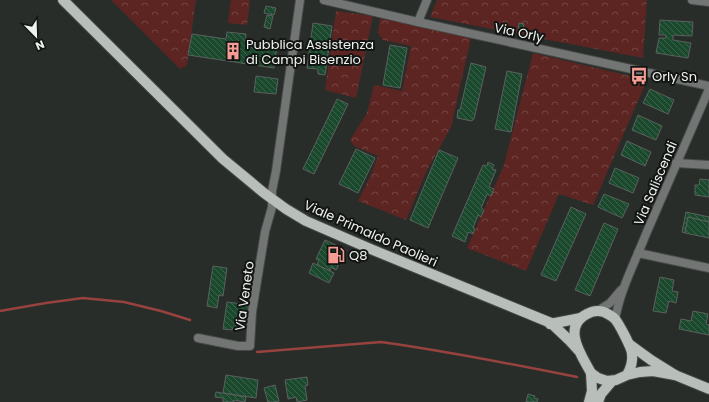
<svg xmlns="http://www.w3.org/2000/svg" width="709" height="402" font-family="Poppins,sans-serif">
  <defs>
    <pattern id="forest-crowns" width="20" height="18" patternUnits="userSpaceOnUse"><rect width="20" height="18" fill="#5c2522"/><path d="M2 6a3 3 0 1 1 6 0M12 15a3 3 0 1 1 6 0" fill="none" stroke="#744542"/></pattern>
    <pattern id="building-back-hatch" width="6" height="6" patternUnits="userSpaceOnUse"><rect width="6" height="6" fill="#1a492e"/><path d="M-1 5l2 2M0 0l6 6M5-1l2 2" fill="none" stroke="#3c644d"/></pattern>
  </defs>
  <rect width="100%" height="100%" fill="#282d2a"/>
  <g fill="url(#forest-crowns)">
    <path d="M111,0H196L187,65L180,69Z"/>
    <path d="M231,0H250L247,25L228,23Z"/>
    <path d="M437,0H647L643,58L430,17Z"/>
    <path d="M336,11L373,16L356,98L325,90Z"/>
    <path d="M380,18L471,38L451,127L426,172L406,220L358,201L370,177L378,156L354,146L350,140L367,113L374,85L402,91L411,46L383,40L378,33Z"/>
    <path d="M533,53L647,80L593,205L559,194L526,271L467,248L504,165Z"/>
  </g>
  <g fill="none" stroke-linecap="round" stroke-linejoin="round">
    <g stroke="#97423e" stroke-width="2.5">
      <path d="M0,311L46,303L83,298L124,302L161,311L190,320"/>
      <path d="M257,352L381,342C447,351 512,364 577,377"/>
    </g>
  </g>
  <g fill="url(#building-back-hatch)" stroke="#5b615d">
    <path d="M266,6L276,8L274,15L264,13Z"/>
    <path d="M267,15L273,16L270,29L264,27Z"/>
    <path d="M660,20L693,22L692,36L673,35V40L691,43L688,58L656,53L659,38H666V35H659Z"/>
    <path d="M313,23L332,26L325,75L318,74V69L307,68Z"/>
    <path d="M519,23L524,24L523,30L518,29Z"/>
    <path d="M227,32L246,34L245,42L277,46L274,68L188,55L192,34L226,39Z"/>
    <path d="M390,45L407,48L400,88L383,85Z"/>
    <path d="M471,63L486,67L474,119H473L472,121L457,118L458,110H460Z"/>
    <path d="M507,71L522,74L511,132L495,129Z"/>
    <path d="M256,76L278,79L276,94L254,92Z"/>
    <path d="M650,89L674,100L668,114L643,103Z"/>
    <path d="M337,99L348,104L314,174L303,169Z"/>
    <path d="M638,115L662,126L656,140L632,130Z"/>
    <path d="M627,141L651,152L645,166L621,155Z"/>
    <path d="M356,149L375,158L358,193L339,184Z"/>
    <path d="M439,150L458,158L428,228L410,220Z"/>
    <path d="M488,162L494,165L492,169L496,170L489,187L494,189L491,196L487,194L481,208L484,210L481,217L478,215L473,228L475,229L473,234L468,232L465,242L452,236L483,165L487,166Z"/>
    <path d="M615,168L639,178L633,193L609,183Z"/>
    <path d="M700,179L709,180V197L695,195V185H699Z"/>
    <path d="M604,194L629,204L622,218L598,207Z"/>
    <path d="M571,207L586,214L556,281L541,275Z"/>
    <path d="M686,212L709,217V222L688,217L685,233L682,232Z"/>
    <path d="M688,217L709,222V238L685,233Z"/>
    <path d="M604,223L618,229L590,296L575,290Z"/>
    <path d="M325,240L346,250L336,270L331,267L330,271L317,265L319,260L316,259Z"/>
    <path d="M313,263L334,273L329,283L309,273Z"/>
    <path d="M213,266L227,268L223,296L219,295L217,308L207,306Z"/>
    <path d="M660,277L674,280L672,291L678,292L676,303L669,301L666,313L653,311Z"/>
    <path d="M227,302L250,305L247,329L233,327L232,330L223,329Z"/>
    <path d="M693,311L708,314L706,324L709,325V335L679,329L681,319L691,321Z"/>
    <path d="M226,375L258,380L256,398L223,393Z"/>
    <path d="M307,377L308,385L305,386L307,400L297,402L296,397L288,399L285,380Z"/>
    <path d="M275,385L279,401L274,402H268L264,388Z"/>
    <path d="M216,392L246,397L245,402L234,400V402H223V398L215,397Z"/>
    <path d="M528,394L535,396L534,398L538,399L537,402H526Z"/>
  </g>
  <g fill="none" stroke-linecap="round" stroke-linejoin="round">
    <g stroke="#444946" stroke-width="10">
      <g id="minor">
        <path d="M324,0L418,22L709,86"/>
        <path d="M692,0L709,2"/>
        <path d="M418,22L427,0"/>
        <path d="M676,163L709,165"/>
        <path d="M638,253L709,268"/>
        <path d="M599,310L610,303L621,290"/>
        <path d="M615,320C620,290 635,262 646,234C667,186 688,137 709,89"/>
        <path d="M198,338L238,346H250L252,312L265,232L272,207V191L276,171L300,0"/>
      </g>
    </g>
    <g stroke="#444946" stroke-width="12">
      <g id="major">
        <path d="M63,0L223,159L264,193L286,209L306,221L373,250L551,323L569,340L578,350"/>
        <path d="M550,324L581,318"/>
        <path d="M629,344L651,360L675,375L709,389"/>
        <path d="M627,375C631,368 633,362 632,354C632,348 619,324 615,319C612,316 608,314 604,312C598,310 592,311 587,314C561,327 582,356 591,373L598,378L607,381L616,380L627,375L640,372L653,371L675,375"/>
        <path d="M589,402L592,391L591,373"/>
        <path d="M598,402L601,394L612,381"/>
      </g>
    </g>
    <use href="#minor" stroke="#727573" stroke-width="8"/>
    <use href="#major" stroke="#b8beba" stroke-width="10"/>
  </g>
  <defs>
    <g id="building-bare" transform="scale(1.38)"><path d="M-4-6H4V6H1V3H-1V6H-4ZM-2.5-4.3h1.7v1.8h-1.7ZM.8-4.3h1.7v1.8H.8ZM-2.5-1h1.7V.8h-1.7ZM.8-1h1.7V.8H.8Z" fill="#f59c95" stroke="#131513" stroke-width="2.5" paint-order="stroke"/></g>
    <g id="bus-bare" transform="scale(1.38)"><path d="M-5-6H5V4H4V6H2V4H-2V6H-4V4H-5ZM-3.5-4V0h7V-4ZM-3.5 1.2v1.5H-2V1.2ZM2 1.2v1.5H3.5V1.2Z" fill="#f59c95" stroke="#131513" stroke-width="2.5" paint-order="stroke"/></g>
    <g id="fuel-bare" transform="scale(1.38)"><path d="M-5.5-6h7V0h2V4h1.3V-2.5L3-4.5l.8-.8L6-3V5H2.5V1h-1V6h-7ZM-4.2-4.7v3.2H.2V-4.7Z" fill="#f59c95" stroke="#131513" stroke-width="2.5" paint-order="stroke"/></g>
  </defs>
  <g fill-rule="evenodd">
    <use href="#building-bare" x="233" y="51"/>
    <use href="#bus-bare" x="639" y="76"/>
    <use href="#fuel-bare" x="336" y="255"/>
  </g>
  <g text-anchor="middle" stroke-width="4" stroke-linejoin="round" paint-order="stroke">
    <g font-size="13" fill="#eff3f0" stroke="#131513">
      <text transform="translate(519 32) rotate(12)" y="5">Via Orly</text>
      <text transform="translate(655 183) rotate(-67)" y="5">Via Saliscendi</text>
      <text transform="translate(371 233) rotate(24)" y="5">Viale Primaldo Paolieri</text>
      <text transform="translate(244 296) rotate(-82)" y="5">Via Veneto</text>
    </g>
    <g font-size="13" fill="#eff3f0" stroke="#131513" text-anchor="start">
      <text x="246" y="49">Pubblica Assistenza<tspan x="246" dy="15">di Campi Bisenzio</tspan></text>
      <text x="652" y="81">Orly Sn</text>
      <text x="349" y="260">Q8</text>
    </g>
  </g>
  <g transform="translate(36 36) rotate(157)" stroke="#131513" stroke-width="3" paint-order="stroke">
  <path d="M0-3L7 15L0 10L-7 15Z" fill="#eff3f0"/>
  <text y="-6" font-size="11" font-weight="bold" text-anchor="middle" fill="#eff3f0">N</text>
  </g>
</svg>
